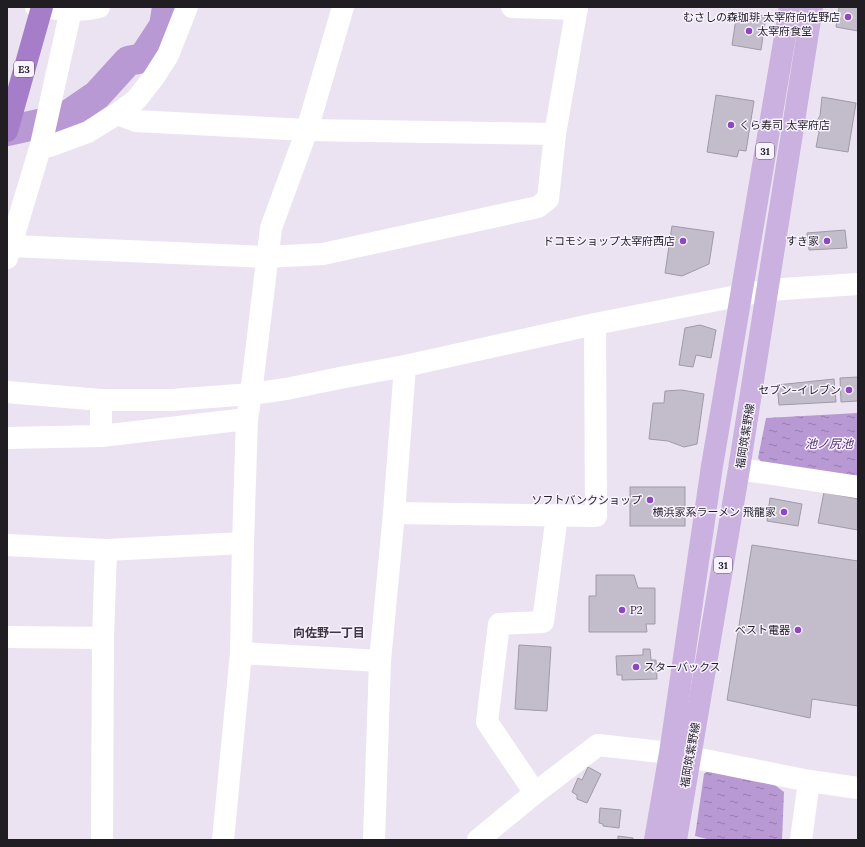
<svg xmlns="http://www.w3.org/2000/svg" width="865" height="847" font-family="Lora,'Noto Sans JP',serif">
  <defs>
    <pattern id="water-ripples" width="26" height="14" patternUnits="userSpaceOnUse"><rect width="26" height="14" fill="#b899d3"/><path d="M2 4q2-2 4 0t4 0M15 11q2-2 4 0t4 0" fill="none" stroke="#957cab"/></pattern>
  </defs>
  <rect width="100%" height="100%" fill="#ebe3f1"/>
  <g fill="url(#water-ripples)">
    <path d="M858,413V476L763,464L758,458L766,418Z"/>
    <path d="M708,771L771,782L784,792L782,840H711L695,836L704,774Z"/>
  </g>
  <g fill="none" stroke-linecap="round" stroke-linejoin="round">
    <path stroke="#b899d3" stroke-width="30" d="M7,131L62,119L97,95L128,61L143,58L164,26L167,7"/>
  </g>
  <g fill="#c3bcca" stroke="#a099a6">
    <path d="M839,7H858V31L836,27Z"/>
    <path d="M737,12L766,16L761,50L732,45Z"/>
    <path d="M716,95L754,101L746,151L739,150L737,157L707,152Z"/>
    <path d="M822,97L856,103L848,152L816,147L819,132L816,128L815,123L820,116Z"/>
    <path d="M672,226L714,232L709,264L682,276L665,273Z"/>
    <path d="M845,230L847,248L809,250L807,233Z"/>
    <path d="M700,325L716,330L711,358L696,355L693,367L679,365L685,328Z"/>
    <path d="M858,377V401L841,402L840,378Z"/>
    <path d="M834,379L836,402L779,405L777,385Z"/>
    <path d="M682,390L704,394L697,444L684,447L668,441L649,439L653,403H664L665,391Z"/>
    <rect x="630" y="487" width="55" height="39"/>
    <path d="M824,492L858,499V530L818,523Z"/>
    <path d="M770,498L802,504L798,526L767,521Z"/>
    <path d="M752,545L858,561V706L812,699L810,718L727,700Z"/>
    <path d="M596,575H634L638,588H655V624H646L647,632H589V596H596Z"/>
    <path d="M519,645L551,647L547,711L515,709Z"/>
    <path d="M643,649H650L651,660H656L657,679L622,680V675H617L616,656L643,655Z"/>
    <path d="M588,767L601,774L587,803L577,799V795L572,792L578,778L582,780Z"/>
    <path d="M600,808L621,810L619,828L603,826V824L599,823Z"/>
    <path d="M618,836L633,838V840H618Z"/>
  </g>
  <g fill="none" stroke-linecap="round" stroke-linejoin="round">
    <g stroke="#fff" stroke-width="22">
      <path d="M36,7C57,9 79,12 99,7"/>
      <path d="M512,7L577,9"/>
      <path d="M117,114L136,121L307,130L555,134"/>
      <path d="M41,145L50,146L88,132L117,114L136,100L154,77L168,55L187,7"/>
      <path d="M11,246L267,257L323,254L538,207L548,199L555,134L577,7"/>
      <path d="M7,258L41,145L71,10"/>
      <path d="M7,392L101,400H171L251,394L286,389L345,377L405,366L595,324L768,290L858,284"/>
      <path d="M101,436V400"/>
      <path d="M7,438L101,436L247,419"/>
      <path d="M739,469L858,487"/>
      <path d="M394,513L596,516L595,324"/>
      <path d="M7,545L106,550L243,543"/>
      <path d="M7,637L103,638"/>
      <path d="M241,653L380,661"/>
      <path d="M690,757L809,781L858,788"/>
      <path d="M535,793L487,722L499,624L543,622L557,515"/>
      <path d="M102,840L103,638L106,550"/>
      <path d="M223,840L241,653L243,543L247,419L251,394L271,228L307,130L343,7"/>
      <path d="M374,840L380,661L394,513L405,366"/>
      <path d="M478,840L535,793L598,745L670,753"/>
      <path d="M801,840L809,781"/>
    </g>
    <g stroke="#cab1df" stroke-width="22">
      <path d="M655,840L670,753L712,466L790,7"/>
      <path d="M676,840L739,469L812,7"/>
    </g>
    <path stroke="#a67dc9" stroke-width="22" d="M7,131L42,7"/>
  </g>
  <g fill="#8c48bc" stroke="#f8f1ff" stroke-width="1.5">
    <circle cx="848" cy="17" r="4"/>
    <circle cx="749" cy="31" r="4"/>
    <circle cx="731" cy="125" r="4"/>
    <circle cx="683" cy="241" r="4"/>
    <circle cx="827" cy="241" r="4"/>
    <circle cx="849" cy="390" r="4"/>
    <circle cx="650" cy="500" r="4"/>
    <circle cx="784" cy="512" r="4"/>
    <circle cx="622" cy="610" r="4"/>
    <circle cx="798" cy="630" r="4"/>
    <circle cx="636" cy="667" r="4"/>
  </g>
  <g text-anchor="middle" stroke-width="3" stroke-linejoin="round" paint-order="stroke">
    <g fill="#f8f1ff" stroke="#615d65" stroke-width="1">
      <rect x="14" y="61" width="20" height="16" rx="3"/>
      <rect x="756" y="143" width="18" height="16" rx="3"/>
      <rect x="714" y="557" width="18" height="16" rx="3"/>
    </g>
    <g font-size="10" font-weight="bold" fill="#201e23">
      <text x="24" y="73">E3</text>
      <text x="765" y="155">31</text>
      <text x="723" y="569">31</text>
    </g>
    <g font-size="11" fill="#201e23" stroke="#f8f1ff" text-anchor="end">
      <text x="840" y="21">むさしの森珈琲 太宰府向佐野店</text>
      <text x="757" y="35" text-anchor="start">太宰府食堂</text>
      <text x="739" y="129" text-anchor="start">くら寿司 太宰府店</text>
      <text x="675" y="245">ドコモショップ太宰府西店</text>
      <text x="819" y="245">すき家</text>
      <text x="841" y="394">セブン-イレブン</text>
      <text x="642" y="504">ソフトバンクショップ</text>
      <text x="776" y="516">横浜家系ラーメン 飛龍家</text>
      <text x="630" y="614" text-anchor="start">P2</text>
      <text x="790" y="634">ベスト電器</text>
      <text x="644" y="671" text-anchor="start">スターバックス</text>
    </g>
    <g font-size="11" fill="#201e23" stroke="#f8f1ff">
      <text transform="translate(745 436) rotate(-81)" y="4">福岡筑紫野線</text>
      <text transform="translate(690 755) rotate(-80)" y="4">福岡筑紫野線</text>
    </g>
    <g font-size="12" font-style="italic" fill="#532b70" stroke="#f8f1ff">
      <text x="829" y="448">池ノ尻池</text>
    </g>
    <g font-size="12" font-weight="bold" fill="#3d3742" stroke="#f8f1ff">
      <text x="329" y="637">向佐野一丁目</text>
    </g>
  </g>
  <rect width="865" height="847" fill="none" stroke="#201e23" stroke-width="16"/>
</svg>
